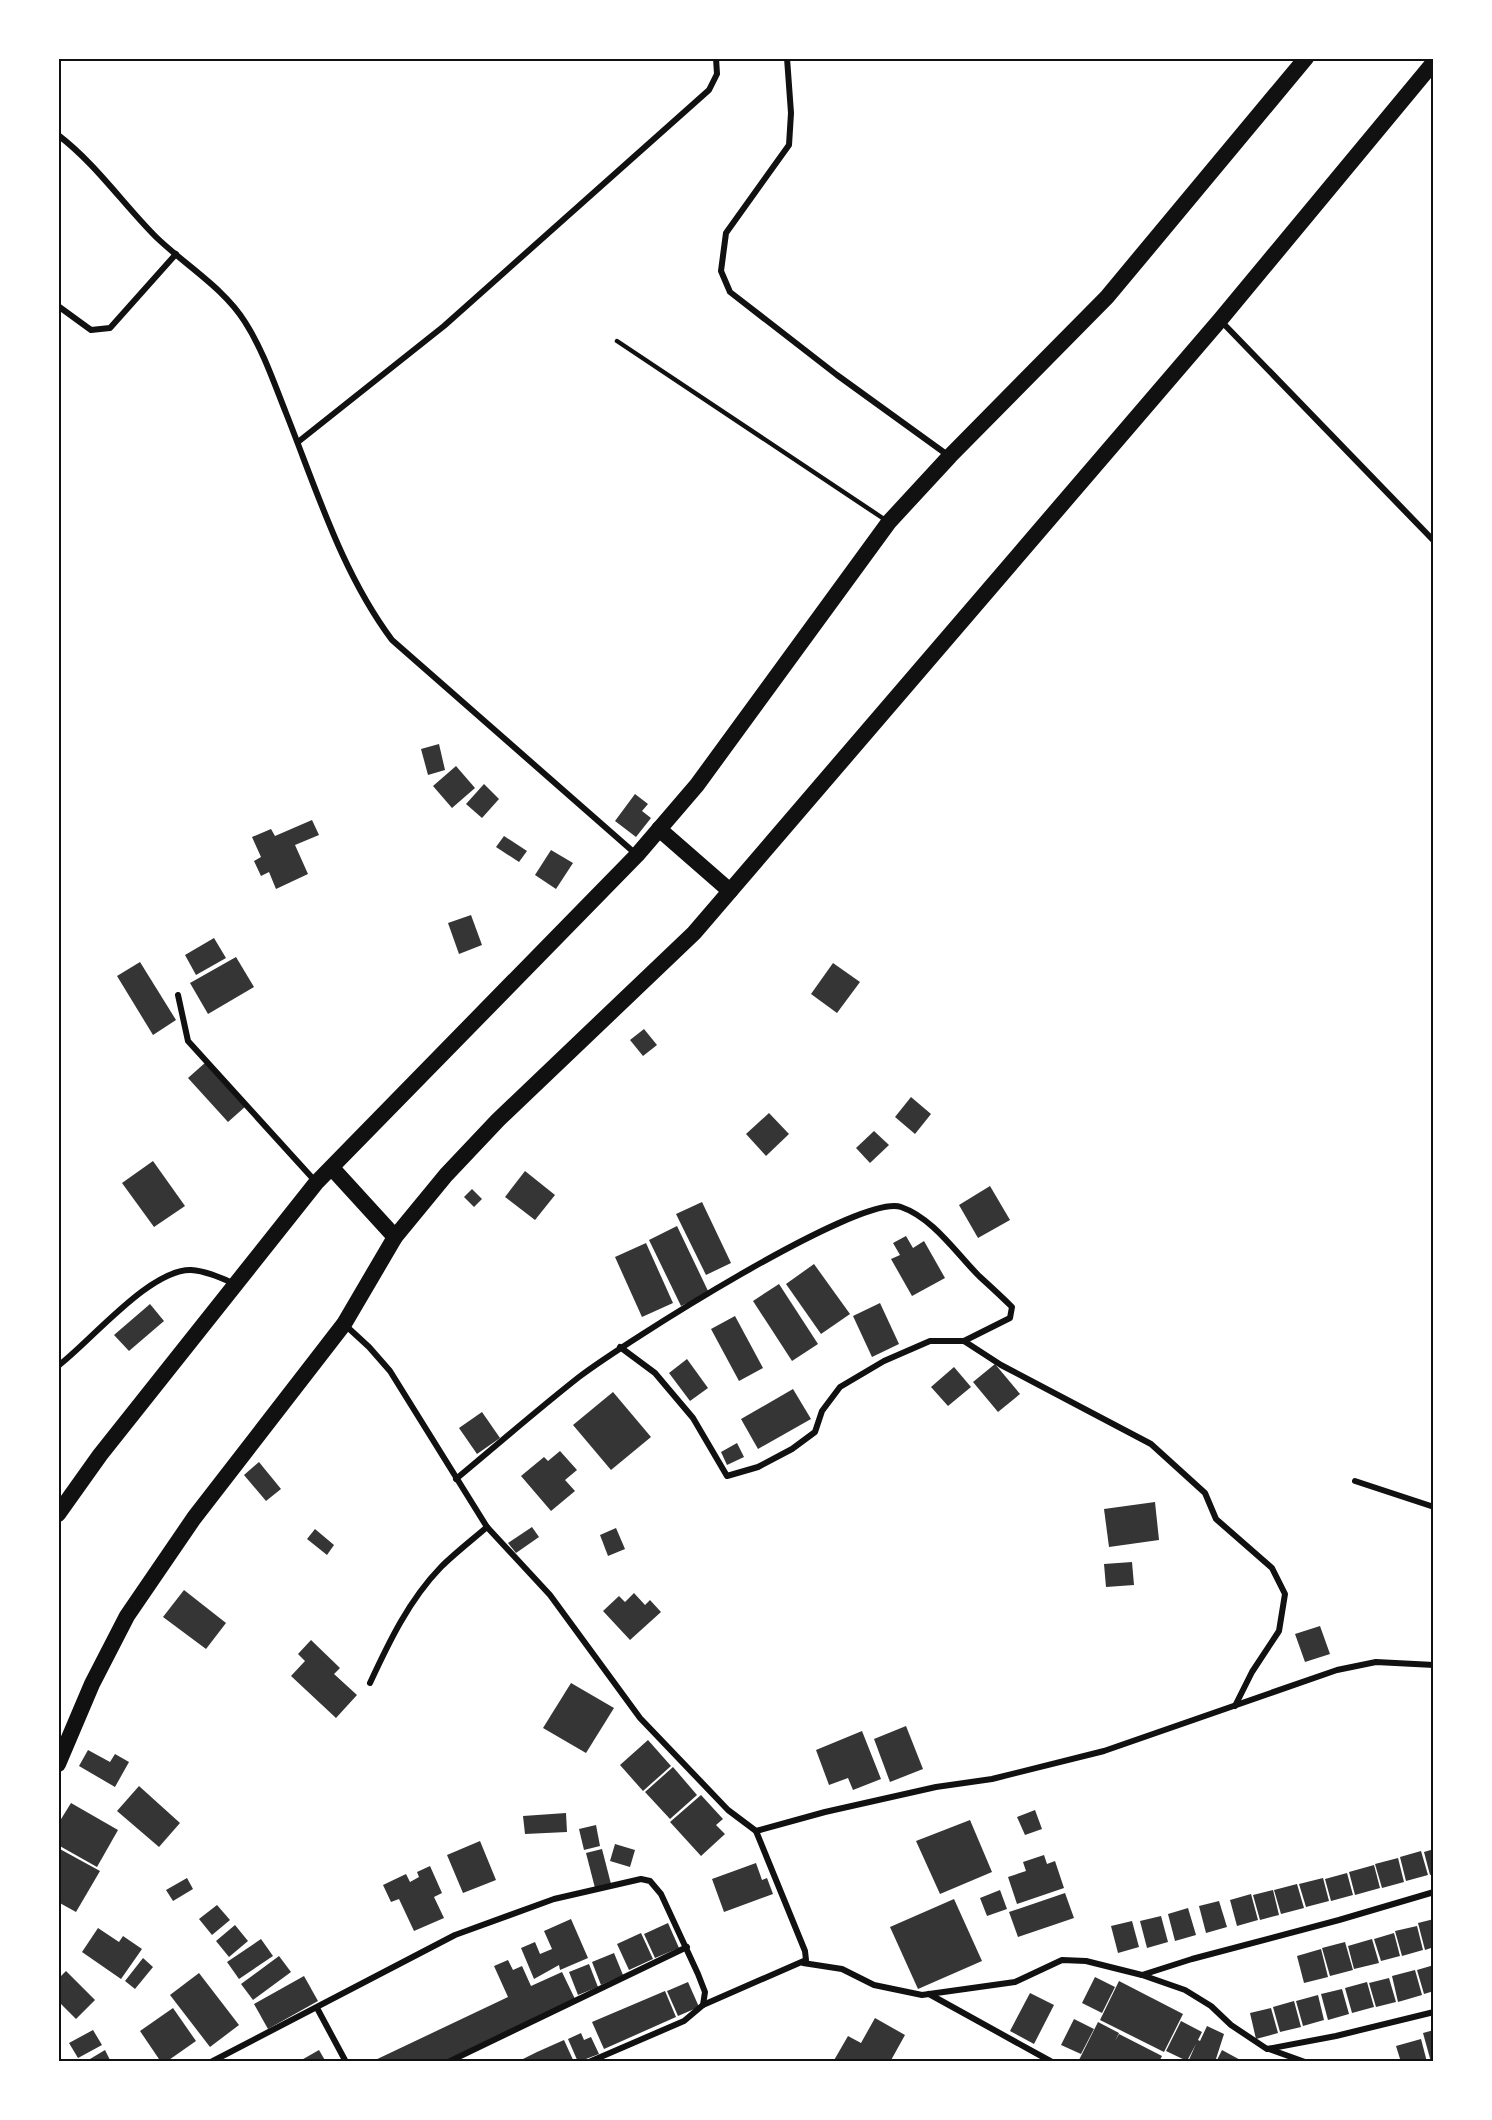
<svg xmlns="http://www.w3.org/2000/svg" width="1492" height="2120" font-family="'Public Sans',sans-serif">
  <rect width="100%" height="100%" fill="#fff"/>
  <g fill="#353535">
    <path d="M439,744L445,770L428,775L421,749Z"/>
    <path d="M456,766L475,788L452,808L433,786Z"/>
    <path d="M484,784L499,799L482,818L466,804Z"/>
    <path d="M635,794L648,804L642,811L651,818L636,837L615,821Z"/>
    <path d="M312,820L319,835L295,845L308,874L276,889L269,872L261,876L254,861L261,857L252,837L271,829L275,836Z"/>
    <path d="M504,836L527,851L519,862L496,847Z"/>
    <path d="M551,850L573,863L556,889L535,875Z"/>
    <path d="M471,915L482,945L459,954L448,923Z"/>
    <path d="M214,938L226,958L196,975L185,955Z"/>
    <path d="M236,957L254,987L208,1014L190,983Z"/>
    <path d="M140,962L176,1020L153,1035L117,976Z"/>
    <path d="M833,963L860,982L837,1013L811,994Z"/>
    <path d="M644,1029L657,1045L643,1056L630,1040Z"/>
    <path d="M206,1062L246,1106L228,1122L188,1078Z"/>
    <path d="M911,1097L931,1114L915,1134L895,1117Z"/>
    <path d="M769,1113L789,1134L766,1156L746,1134Z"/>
    <path d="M874,1131L889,1145L870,1163L856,1148Z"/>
    <path d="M153,1161L185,1206L154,1227L122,1183Z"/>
    <path d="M525,1171L555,1195L535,1220L505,1197Z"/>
    <path d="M990,1186L1010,1220L978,1238L959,1205Z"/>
    <path d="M472,1189L482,1199L474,1207L464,1197Z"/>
    <path d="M702,1202L731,1263L706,1275L676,1214Z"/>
    <path d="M677,1226L709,1293L681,1306L649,1240Z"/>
    <path d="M906,1236L913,1248L924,1241L945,1278L912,1296L891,1259L900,1255L893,1243Z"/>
    <path d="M646,1243L673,1303L642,1317L615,1257Z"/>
    <path d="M814,1264L850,1314L821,1334L786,1284Z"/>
    <path d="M779,1284L818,1344L792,1361L753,1301Z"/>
    <path d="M880,1303L899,1344L872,1357L853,1316Z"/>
    <path d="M150,1304L164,1321L129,1351L114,1335Z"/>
    <path d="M735,1316L763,1368L739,1381L711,1329Z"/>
    <path d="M687,1359L708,1388L690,1401L669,1373Z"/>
    <path d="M995,1364L1020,1394L998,1412L973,1382Z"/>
    <path d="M954,1367L971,1387L948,1406L931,1387Z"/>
    <path d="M793,1389L811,1419L758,1449L741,1419Z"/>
    <path d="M613,1392L651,1437L611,1470L573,1425Z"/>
    <path d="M482,1412L500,1438L477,1454L459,1428Z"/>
    <path d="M737,1443L744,1457L727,1465L721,1452Z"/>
    <path d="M560,1451L577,1470L565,1480L575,1491L551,1511L521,1476L544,1457L548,1461Z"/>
    <path d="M259,1462L281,1489L266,1501L244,1475Z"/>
    <path d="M1155,1502L1159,1540L1109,1547L1104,1509Z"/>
    <path d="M532,1527L539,1537L516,1553L508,1543Z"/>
    <path d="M616,1528L625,1549L608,1556L600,1535Z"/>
    <path d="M315,1529L334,1545L327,1555L307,1539Z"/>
    <path d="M1132,1562L1134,1585L1106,1587L1104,1564Z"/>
    <path d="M184,1590L226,1623L206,1649L163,1617Z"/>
    <path d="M634,1593L645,1605L650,1600L661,1612L630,1640L603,1611L619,1596L625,1602Z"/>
    <path d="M1320,1626L1330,1654L1305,1662L1295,1634Z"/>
    <path d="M311,1640L340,1668L334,1674L357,1695L336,1718L291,1676L305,1661L298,1654Z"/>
    <path d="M571,1683L614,1708L586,1753L543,1728Z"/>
    <path d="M906,1726L923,1769L890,1782L874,1739Z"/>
    <path d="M862,1731L881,1779L853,1790L848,1778L829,1785L816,1750Z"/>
    <path d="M648,1740L671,1766L643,1791L620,1765Z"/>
    <path d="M88,1750L110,1762L115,1754L129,1762L115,1787L79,1766Z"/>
    <path d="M673,1767L697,1795L670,1819L645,1792Z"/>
    <path d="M139,1786L180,1823L159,1847L117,1811Z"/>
    <path d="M701,1795L723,1819L716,1825L725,1834L701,1856L670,1822Z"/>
    <path d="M71,1803L118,1830L97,1867L58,1845V1824Z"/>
    <path d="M1035,1810L1042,1829L1025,1835L1017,1817Z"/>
    <path d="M566,1813L567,1832L525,1834L523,1816Z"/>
    <path d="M970,1820L992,1872L940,1894L916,1841Z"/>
    <path d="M596,1825L600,1846L584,1850L579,1829Z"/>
    <path d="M480,1841L496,1880L463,1893L447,1855Z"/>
    <path d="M615,1844L635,1850L630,1867L610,1861Z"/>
    <path d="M58,1848L100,1871L76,1912L58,1902Z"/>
    <path d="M602,1849L611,1884L595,1888L586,1853Z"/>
    <path d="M1434,1849V1874L1430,1875L1424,1852Z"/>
    <path d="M1421,1851L1428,1875L1406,1881L1400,1857Z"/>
    <path d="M1044,1855L1047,1864L1055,1861L1064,1888L1017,1904L1008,1877L1026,1871L1023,1862Z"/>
    <path d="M1398,1858L1404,1882L1382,1888L1375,1864Z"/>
    <path d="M756,1863L762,1880L767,1878L773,1894L724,1912L712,1879Z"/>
    <path d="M1374,1865L1380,1888L1355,1895L1349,1872Z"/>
    <path d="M430,1866L442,1893L434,1897L444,1918L414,1931L399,1899L391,1902L383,1885L406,1874L410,1882L419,1877L417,1872Z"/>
    <path d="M1347,1873L1353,1895L1331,1901L1325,1879Z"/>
    <path d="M187,1878L193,1889L173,1901L166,1890Z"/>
    <path d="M1323,1878L1329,1901L1306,1907L1299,1884Z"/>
    <path d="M1297,1884L1304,1908L1281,1914L1274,1890Z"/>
    <path d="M1000,1890L1007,1909L987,1916L980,1898Z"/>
    <path d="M1273,1890L1279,1915L1260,1920L1253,1895Z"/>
    <path d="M1065,1893L1074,1918L1018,1937L1009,1912Z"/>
    <path d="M1251,1894L1258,1920L1237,1926L1230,1900Z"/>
    <path d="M954,1899L982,1961L918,1989L890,1927Z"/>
    <path d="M1219,1901L1227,1927L1206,1933L1199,1906Z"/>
    <path d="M217,1905L230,1920L212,1935L199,1919Z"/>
    <path d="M1188,1908L1196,1935L1175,1941L1168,1914Z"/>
    <path d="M1161,1916L1168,1942L1147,1948L1140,1921Z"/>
    <path d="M571,1919L588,1958L560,1970L559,1965L534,1979L521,1948L535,1942L540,1954L552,1949L544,1931Z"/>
    <path d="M1434,1919V1947L1425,1950L1418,1923Z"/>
    <path d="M1132,1921L1139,1947L1118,1953L1111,1926Z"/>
    <path d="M668,1923L679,1948L655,1958L644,1934Z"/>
    <path d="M235,1925L248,1941L229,1957L216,1941Z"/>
    <path d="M1417,1926L1423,1950L1402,1956L1395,1931Z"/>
    <path d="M98,1928L119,1942L123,1936L142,1949L121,1979L82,1952Z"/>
    <path d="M641,1933L653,1959L629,1970L617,1944Z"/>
    <path d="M1394,1933L1400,1956L1381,1961L1374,1939Z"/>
    <path d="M261,1939L273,1956L239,1979L227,1962Z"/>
    <path d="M1372,1939L1379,1963L1354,1969L1348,1946Z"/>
    <path d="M1345,1942L1353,1970L1330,1976L1322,1948Z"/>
    <path d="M1321,1949L1328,1977L1304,1983L1297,1956Z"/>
    <path d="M614,1953L623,1975L601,1985L592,1962Z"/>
    <path d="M279,1956L291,1972L253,2000L241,1984Z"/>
    <path d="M143,1958L153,1967L135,1989L125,1981Z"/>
    <path d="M508,1960L513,1970L522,1966L531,1986L562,1972L575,1999L442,2062H371L508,1997L494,1966Z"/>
    <path d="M589,1964L598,1987L578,1995L569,1972Z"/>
    <path d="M1434,1965V1991L1424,1994L1417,1970Z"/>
    <path d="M1415,1970L1422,1995L1398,2002L1392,1976Z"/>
    <path d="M66,1971L95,2000L76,2019L58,2001V1979Z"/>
    <path d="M199,1973L239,2025L210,2047L170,1995Z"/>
    <path d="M304,1976L318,2001L268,2029L254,2004Z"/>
    <path d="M1095,1977L1115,1987L1102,2013L1082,2003Z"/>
    <path d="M1389,1978L1396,2002L1376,2007L1369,1983Z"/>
    <path d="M1119,1981L1183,2014L1164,2052L1100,2020Z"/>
    <path d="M688,1982L699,2007L678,2016L667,1991Z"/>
    <path d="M1367,1982L1374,2007L1352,2013L1345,1988Z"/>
    <path d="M1342,1989L1349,2014L1328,2020L1321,1994Z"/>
    <path d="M665,1991L676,2017L604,2049L592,2022Z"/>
    <path d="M1030,1993L1054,2005L1034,2044L1010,2031Z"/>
    <path d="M1318,1995L1324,2020L1303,2026L1296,2001Z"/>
    <path d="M1294,2001L1301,2027L1280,2032L1273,2007Z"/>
    <path d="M173,2008L196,2041L166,2062H161L140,2031Z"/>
    <path d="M1271,2008L1278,2033L1256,2039L1250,2013Z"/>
    <path d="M875,2018L905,2035L890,2062H833L848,2036L861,2043Z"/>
    <path d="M1074,2019L1094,2029L1081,2054L1061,2045Z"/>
    <path d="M1181,2021L1202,2032L1198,2040L1200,2041L1207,2026L1224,2034L1215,2062H1188L1196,2044L1187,2061L1166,2051Z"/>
    <path d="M1098,2022L1119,2033L1115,2041L1119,2034L1162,2056L1159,2062H1078Z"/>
    <path d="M93,2030L102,2045L78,2058L69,2043Z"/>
    <path d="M1434,2030V2062H1431L1423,2033Z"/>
    <path d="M581,2033L584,2040L591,2037L599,2054L578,2062L568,2039Z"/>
    <path d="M1421,2039L1427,2062H1401L1396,2046Z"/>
    <path d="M564,2040L574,2062H517L537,2052Z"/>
    <path d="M105,2050L111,2062H85Z"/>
    <path d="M319,2050L326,2062H298Z"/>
    <path d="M1222,2050L1244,2062H1216Z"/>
  </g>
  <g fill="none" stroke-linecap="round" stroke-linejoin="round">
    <path stroke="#111" stroke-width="4.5" d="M617,341L887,521"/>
    <g stroke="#111" stroke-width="6">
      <path d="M787,58L791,113L789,145L726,233L721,271L730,292L837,375L949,456"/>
      <path d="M58,135C96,164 123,204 156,237C185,265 224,288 245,322C263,350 274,383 286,413C317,491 342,573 392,640L637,855"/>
      <path d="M58,306L91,330L110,328L176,254"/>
      <path d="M1220,320L1434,541"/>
      <path d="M298,442L444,326L709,90L717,74L716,58"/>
      <path d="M178,995L188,1041L316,1182"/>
      <path d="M344,1324L369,1347L390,1371L487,1527L550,1595L640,1718L728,1810L756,1831L825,1812L936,1787L992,1779L1104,1751L1337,1670L1376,1662L1434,1665"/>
      <path d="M620,1347L655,1373L693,1418L727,1476L758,1467L792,1449L815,1432L822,1411L840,1387L884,1361L930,1341H964L1001,1365L1151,1444L1205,1493L1216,1519L1272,1568L1285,1594L1279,1631L1252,1672L1235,1706"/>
      <path d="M58,1366C91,1341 150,1269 191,1270C206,1271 221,1278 235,1284"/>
      <path d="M456,1479C497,1445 537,1410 579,1377C621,1345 859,1193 901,1207C933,1218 956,1253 979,1276C990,1286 1001,1296 1012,1307L1010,1318L964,1341"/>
      <path d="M1355,1481L1434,1507"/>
      <path d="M370,1683C389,1642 409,1600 441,1567C455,1553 472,1540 487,1527"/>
      <path d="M803,1963L842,1969L874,1985L922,1995L1015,1982L1062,1960L1086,1961L1142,1975L1185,1990L1211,2006L1231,2025L1267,2049L1336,2036L1434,2012"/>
      <path d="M1142,1975L1192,1959L1339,1920L1434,1892"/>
      <path d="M929,1994L1052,2062"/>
      <path d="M703,2005L806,1960L805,1951L756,1831"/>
      <path d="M317,2008L346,2062"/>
      <path d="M1269,2049L1305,2062"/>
      <path d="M211,2062L455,1935L554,1899L641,1879L650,1881L661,1894L698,1974L705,1992L703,2005L684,2021L589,2062"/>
      <path d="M448,2062L687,1947"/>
    </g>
    <g stroke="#111" stroke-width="16">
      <path d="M659,829L730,891"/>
      <path d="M332,1168L395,1237"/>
      <path d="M58,1514L100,1455L316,1183L637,855L697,785L889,522L950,456L1107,297L1306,58"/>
      <path d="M58,1764L92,1684L127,1616L194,1518L344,1324L395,1237L446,1175L498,1120L694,933L1220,320L1434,62"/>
    </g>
  </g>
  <rect width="1492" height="2120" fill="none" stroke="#ffffff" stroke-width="120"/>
  <rect x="60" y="60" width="1372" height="2000" fill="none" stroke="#111" stroke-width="2"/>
</svg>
